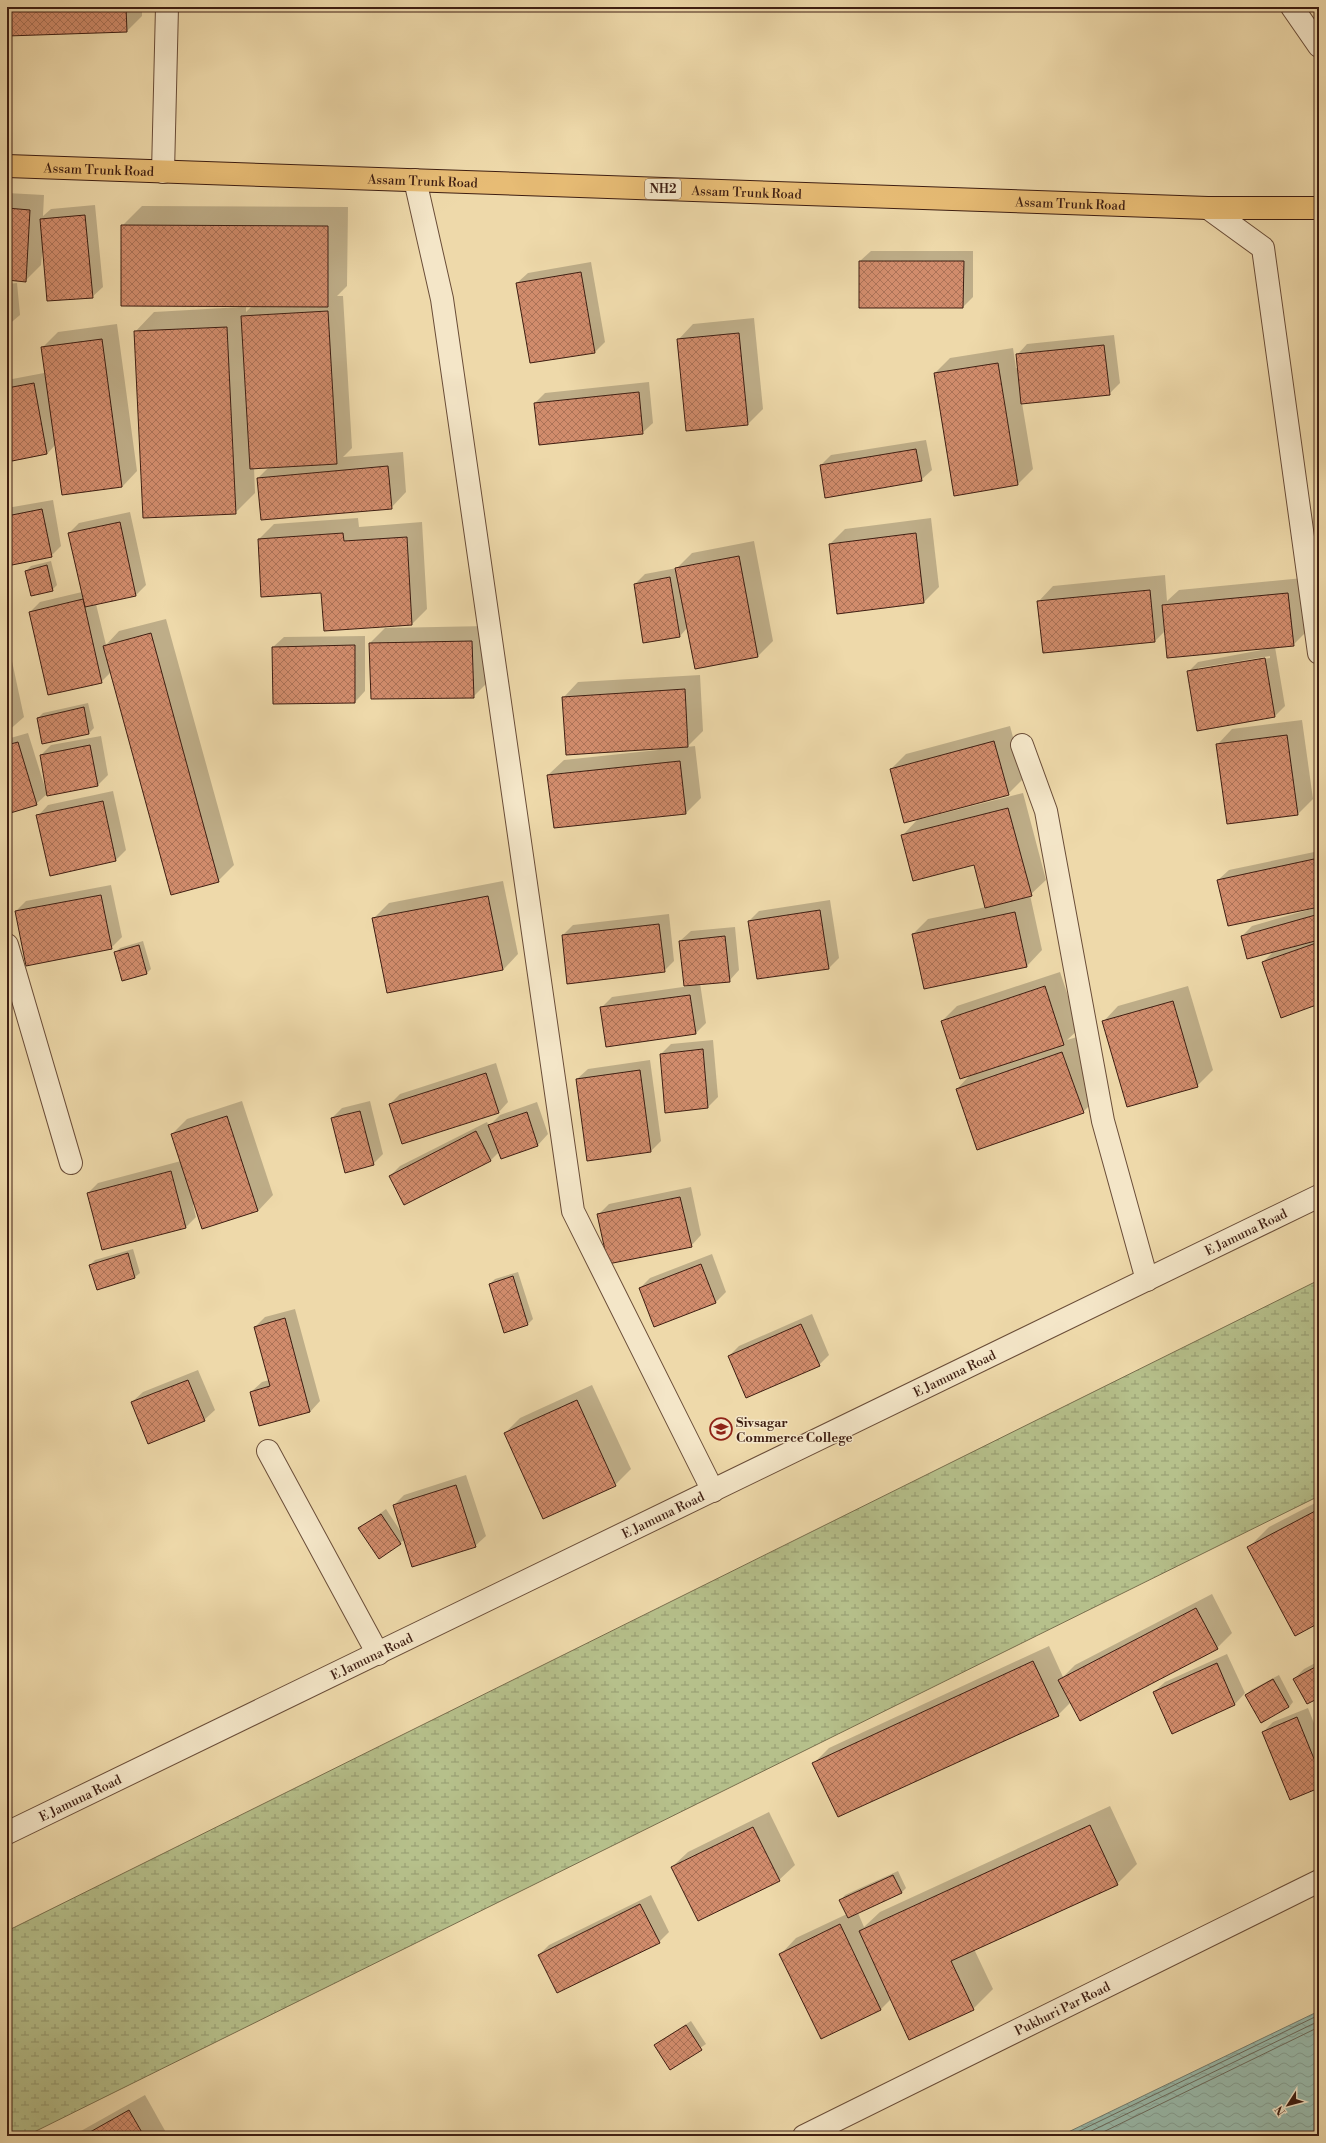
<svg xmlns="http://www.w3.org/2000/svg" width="1326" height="2143" font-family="'Libre Bodoni',serif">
  <defs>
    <pattern id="wetland-marsh" width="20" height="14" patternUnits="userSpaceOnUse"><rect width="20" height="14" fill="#b6c08b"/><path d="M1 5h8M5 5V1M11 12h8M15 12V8" fill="none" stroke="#959b70"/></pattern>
    <pattern id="water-waves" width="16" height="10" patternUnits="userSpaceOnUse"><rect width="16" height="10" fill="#99baab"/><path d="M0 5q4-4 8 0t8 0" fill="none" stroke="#859f92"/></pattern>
    <pattern id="building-cross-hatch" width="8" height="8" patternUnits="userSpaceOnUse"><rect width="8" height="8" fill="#d18c6c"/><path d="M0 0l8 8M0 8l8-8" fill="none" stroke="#ab7257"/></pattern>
  </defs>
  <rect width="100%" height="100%" fill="#eed9aa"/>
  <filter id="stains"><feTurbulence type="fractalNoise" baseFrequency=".005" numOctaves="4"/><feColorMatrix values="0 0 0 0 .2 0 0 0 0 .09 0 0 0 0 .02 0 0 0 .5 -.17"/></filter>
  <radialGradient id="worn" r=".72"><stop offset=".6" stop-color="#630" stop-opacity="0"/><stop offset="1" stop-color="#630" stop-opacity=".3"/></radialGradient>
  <path fill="url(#wetland-marsh)" stroke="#7a6f4e" d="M1319,1280V1496L26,2136H7V1931Z"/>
  <path fill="url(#water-waves)" stroke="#757c6e" d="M1319,2011V2136H1060Z"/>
  <g fill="#0003" fill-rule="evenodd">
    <path d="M7,7H142V16L127,31L7,35Z"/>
    <path d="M7,193L44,195L43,216L51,209L95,205L103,287L92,297L43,245L41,265L25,281L7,279Z"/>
    <path d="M142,206L348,207L347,286L337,296H343L352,448L343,457L403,452L406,492L391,508L258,478L269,467H254L255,493L235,513L135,332L154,312L242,307V306L122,226ZM246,306H252L246,312Z"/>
    <path d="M871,251H973V297L963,307L860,261Z"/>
    <path d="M591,262L605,342L595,352L517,283L528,273Z"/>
    <path d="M17,283L20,315L7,326V284Z"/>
    <path d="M754,318L763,409L748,424L678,340L693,324Z"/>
    <path d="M117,324L137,471L122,487L56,444L47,454L7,461V380L44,373L45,377H46L42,348L58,332Z"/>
    <path d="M1114,335L1120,383L1109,394L1022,403L1033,469L1018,484L935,373L950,358L1013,348L1016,368H1018L1017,355L1027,344Z"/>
    <path d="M649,382L653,423L642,433L535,403L545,393Z"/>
    <path d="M926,440L932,470L921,480L821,465L831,455Z"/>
    <path d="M53,500L61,546L51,556L7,565V508Z"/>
    <path d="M130,512L146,585L136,595L96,604L106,645L119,631L166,619L234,865L218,881L111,672L101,682L30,612L40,602L82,592L69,533L79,523Z"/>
    <path d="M358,518L359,527L422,522L427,609L412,624L325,629L322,592L259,539L274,524Z"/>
    <path d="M931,518L939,587L924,602L838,613L830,544L845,529Z"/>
    <path d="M754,541L773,641L758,656L688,627L680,636L635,584L645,574L677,568L692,553Z"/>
    <path d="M51,561L57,585L52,590L26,571L31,566Z"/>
    <path d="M1165,575L1167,601L1179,590L1303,578L1308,630L1293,645L1275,647L1285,706L1275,716L1198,729L1188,672L1198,662L1272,648V647L1166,630L1155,641L1038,602L1053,586ZM1270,656V658L1198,670V668Z"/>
    <path d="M487,626L489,681L473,697L370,643L385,628Z"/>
    <path d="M365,636V691L355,702L273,647L284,637Z"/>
    <path d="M7,638L24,717L7,732Z"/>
    <path d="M700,675L703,731L687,747L695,746L701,798L686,813L548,775L564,760L658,750L563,698L578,682Z"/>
    <path d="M88,703L94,728L89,733L38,718L43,713Z"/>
    <path d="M1302,720L1313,799L1298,814L1217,745L1232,729Z"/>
    <path d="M1010,726L1024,778L1008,794L891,769L906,754Z"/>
    <path d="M28,733L47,794L36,804L7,813V739Z"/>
    <path d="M101,736L108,775L98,785L48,795L41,755L51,745Z"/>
    <path d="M113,791L126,850L116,860L38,816L48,805Z"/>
    <path d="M1023,793L1046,880L1030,895L1042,950L1027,966L925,988L913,934L928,919L986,907L974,864L902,836L917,820Z"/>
    <path d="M1319,851V1003L1263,962L1274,951L1242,936L1252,926L1315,908V907L1218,880L1229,870Z"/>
    <path d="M503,881L518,954L503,970L374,918L389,903Z"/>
    <path d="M111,885L122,937L111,948L16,911L26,901Z"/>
    <path d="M830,900L839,958L829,968L749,921L759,911Z"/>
    <path d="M669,914L674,961L664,971L563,935L573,925Z"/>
    <path d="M735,927L739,970L729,981L700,983L706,1023L696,1033L601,1008L612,997L697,985L680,941L691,931Z"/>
    <path d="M143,941L151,969L146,974L115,953L120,948Z"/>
    <path d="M1060,972L1079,1029L1067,1040L1077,1037L1098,1097L1083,1112L957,1089L971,1074L942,1021L957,1006Z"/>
    <path d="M1188,986L1213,1070L1197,1086L1103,1022L1118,1006Z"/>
    <path d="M713,1040L718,1097L708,1107L666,1111L661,1054L671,1044Z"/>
    <path d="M650,1060L661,1141L651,1151L577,1079L588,1069Z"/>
    <path d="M496,1063L508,1102L498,1113L390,1104L400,1094Z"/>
    <path d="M242,1101L273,1195L258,1211L194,1204L193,1205L196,1217L186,1227L88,1193L98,1183L181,1161L172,1134L187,1119Z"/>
    <path d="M370,1101L383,1154L373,1164L332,1118L342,1108Z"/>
    <path d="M537,1102L548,1134L538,1145L501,1158L499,1152L491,1160L404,1204L390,1176L400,1166L487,1122L489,1126L500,1115Z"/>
    <path d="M691,1187L701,1235L691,1246L599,1214L609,1204Z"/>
    <path d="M133,1249L140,1273L135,1277L90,1265L95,1260Z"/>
    <path d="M712,1254L726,1292L716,1302L640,1288L650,1278Z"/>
    <path d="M518,1272L533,1319L528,1324L505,1331L490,1284L495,1279Z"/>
    <path d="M295,1309L320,1401L310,1412L251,1392L262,1382L269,1380L255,1327L265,1317Z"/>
    <path d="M812,1314L829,1355L819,1365L729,1356L739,1346Z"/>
    <path d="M198,1370L215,1410L204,1420L132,1402L143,1392Z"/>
    <path d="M592,1385L631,1469L615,1485L505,1433L520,1418Z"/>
    <path d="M466,1475L486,1536L475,1546L405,1539L400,1543L360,1529L386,1509L403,1535L394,1505L404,1495Z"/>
    <path d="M1319,1501V1622L1249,1547L1269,1527Z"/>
    <path d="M1212,1594L1232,1633L1217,1648L1071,1702L1058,1715L814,1763L829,1748L1049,1646L1063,1677L1075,1665Z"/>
    <path d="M1227,1654L1245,1693L1235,1704L1173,1732L1154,1692L1165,1682Z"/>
    <path d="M1319,1661V1697L1294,1679L1304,1669Z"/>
    <path d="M1279,1675L1293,1702L1289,1707L1246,1695L1251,1690Z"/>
    <path d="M1308,1708L1319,1736V1787L1263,1732L1273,1722Z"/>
    <path d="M1110,1806L1137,1864L1117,1884L974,1949L993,1989L973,2009L891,1999L881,2009L821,2038L781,1954L796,1938L847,1914L841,1900L845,1895L898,1871L906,1888L902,1892L858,1913L864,1927L880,1912Z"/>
    <path d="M769,1812L795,1865L779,1880L672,1867L688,1852Z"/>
    <path d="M651,1895L669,1932L659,1942L539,1955L549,1945Z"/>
    <path d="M691,2021L706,2044L670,2068L655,2045Z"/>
    <path d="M145,2095L168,2136H72Z"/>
  </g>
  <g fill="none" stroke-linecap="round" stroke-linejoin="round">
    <g stroke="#6c6c5e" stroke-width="1">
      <path d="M1069,2136L1319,2015"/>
      <path d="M1081,2136L1319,2021"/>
      <path d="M1095,2136L1319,2027"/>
    </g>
  </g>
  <g fill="url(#building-cross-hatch)" stroke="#3e1e12">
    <path d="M7,7H126L127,32L7,36Z"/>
    <path d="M7,208L30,210L26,282L7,280Z"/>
    <path d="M85,215L93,298L47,301L40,219Z"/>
    <path d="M121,225L328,226V307L121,306Z"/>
    <path d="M859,261H964L963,308H859Z"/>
    <path d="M581,272L595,353L530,363L516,283Z"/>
    <path d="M7,293L10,326L7,327Z"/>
    <path d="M328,311L337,464L250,469L241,316Z"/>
    <path d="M227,327L236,514L143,518L134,331Z"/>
    <path d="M739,333L748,425L686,431L677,339Z"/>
    <path d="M102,339L122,487L62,495L41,347Z"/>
    <path d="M1104,345L1110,395L1021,404L1016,354Z"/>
    <path d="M998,363L1018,485L954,496L934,373Z"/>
    <path d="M34,383L47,454L7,462V388Z"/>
    <path d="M639,392L643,434L539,445L534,403Z"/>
    <path d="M916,449L922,481L825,498L820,465Z"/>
    <path d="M388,466L392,509L261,520L257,478Z"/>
    <path d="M42,509L52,557L7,566V516Z"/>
    <path d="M120,522L136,596L85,607L68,533Z"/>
    <path d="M343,533L344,541L407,537L412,625L324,631L321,593L261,597L258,539Z"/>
    <path d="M916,533L924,603L837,614L829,544Z"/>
    <path d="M739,556L758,657L695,669L675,568Z"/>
    <path d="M47,565L53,591L31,596L25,571Z"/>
    <path d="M670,577L680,637L643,643L634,584Z"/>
    <path d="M1150,590L1155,642L1043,653L1037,601Z"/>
    <path d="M1288,593L1294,646L1167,658L1162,605Z"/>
    <path d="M83,599L102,683L48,695L29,612Z"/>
    <path d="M151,633L219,882L171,895L103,646Z"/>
    <path d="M472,641L474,698L371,699L369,643Z"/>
    <path d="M355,645V703L273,704L272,647Z"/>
    <path d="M1265,658L1275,717L1197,731L1187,671Z"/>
    <path d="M685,689L688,747L566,755L562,697Z"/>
    <path d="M84,707L89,734L42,744L37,718Z"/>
    <path d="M1287,735L1298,815L1227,824L1216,744Z"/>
    <path d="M994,741L1009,795L904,823L890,769Z"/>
    <path d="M18,742L37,805L7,814V745Z"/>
    <path d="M90,745L98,786L47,796L40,755Z"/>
    <path d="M680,761L686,814L554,828L547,775Z"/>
    <path d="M103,801L116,861L50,876L36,815Z"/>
    <path d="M1008,808L1032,896L985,908L974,865L913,881L901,835Z"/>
    <path d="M1314,859L1319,884V907L1228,926L1217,880Z"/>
    <path d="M101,895L112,949L26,966L15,911Z"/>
    <path d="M488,896L503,970L387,993L372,918Z"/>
    <path d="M820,910L829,969L757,979L748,921Z"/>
    <path d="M1015,912L1027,967L924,989L912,934Z"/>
    <path d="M1319,914V940L1247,959L1241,936Z"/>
    <path d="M659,924L665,972L567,984L562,935Z"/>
    <path d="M725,936L730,982L684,986L679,941Z"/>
    <path d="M1319,942V1004L1281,1018L1262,962Z"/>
    <path d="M139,945L147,974L122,981L114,952Z"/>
    <path d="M1045,986L1064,1045L960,1079L941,1021Z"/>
    <path d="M690,995L696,1034L606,1047L600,1007Z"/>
    <path d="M1173,1001L1198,1087L1127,1107L1102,1021Z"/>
    <path d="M703,1049L708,1108L665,1113L660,1054Z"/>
    <path d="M1062,1052L1084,1113L977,1150L956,1089Z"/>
    <path d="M640,1070L651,1152L587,1161L576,1079Z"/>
    <path d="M486,1073L499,1113L402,1144L389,1104Z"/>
    <path d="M360,1111L374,1165L345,1173L331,1118Z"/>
    <path d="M527,1112L538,1146L501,1159L488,1125Z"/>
    <path d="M227,1116L258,1211L202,1229L171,1134Z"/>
    <path d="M476,1131L491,1161L404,1205L389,1176Z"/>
    <path d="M171,1171L186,1228L102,1250L87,1193Z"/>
    <path d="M680,1197L692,1247L608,1264L597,1214Z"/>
    <path d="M128,1253L135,1278L97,1290L89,1265Z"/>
    <path d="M701,1264L716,1303L654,1327L639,1288Z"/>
    <path d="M513,1276L528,1325L504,1333L489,1284Z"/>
    <path d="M285,1318L310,1412L259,1426L250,1392L270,1386L254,1327Z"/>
    <path d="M801,1324L820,1366L746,1398L728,1356Z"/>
    <path d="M188,1380L205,1421L148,1444L131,1402Z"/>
    <path d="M577,1400L616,1486L543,1519L504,1433Z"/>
    <path d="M456,1485L476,1547L412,1567L393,1505Z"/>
    <path d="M1319,1509V1623L1295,1636L1247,1547Z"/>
    <path d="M381,1514L401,1544L379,1559L358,1528Z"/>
    <path d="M1196,1608L1218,1649L1080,1721L1058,1680Z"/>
    <path d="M1033,1661L1059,1716L838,1817L812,1763Z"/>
    <path d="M1217,1663L1235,1705L1172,1734L1153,1692Z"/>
    <path d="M1319,1665V1698L1307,1704L1293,1679Z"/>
    <path d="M1273,1679L1289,1707L1261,1723L1245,1695Z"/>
    <path d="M1297,1717L1319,1771V1788L1290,1800L1262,1732Z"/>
    <path d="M1090,1825L1118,1885L951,1961L974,2010L909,2040L859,1931Z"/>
    <path d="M753,1827L780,1881L698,1921L671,1867Z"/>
    <path d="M893,1875L902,1893L848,1918L839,1900Z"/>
    <path d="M640,1904L660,1943L557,1993L538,1955Z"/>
    <path d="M840,1924L881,2010L821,2039L779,1954Z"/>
    <path d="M686,2025L702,2050L670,2070L654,2045Z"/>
    <path d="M129,2110L144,2136H83Z"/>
  </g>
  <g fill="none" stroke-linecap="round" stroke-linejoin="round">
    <g stroke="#6a4d38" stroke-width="24">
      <g id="minor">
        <path d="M1292,7L1319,46"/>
        <path d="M163,172L167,7"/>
        <path d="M415,180L442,299L573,1211L713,1491"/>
        <path d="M1208,208L1263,248L1319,653"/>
        <path d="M1022,745L1046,811L1103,1121L1147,1280"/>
        <path d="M7,945L71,1163"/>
        <path d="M268,1451L378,1654"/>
      </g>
    </g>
    <g stroke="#6a4d38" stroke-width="24">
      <g id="tertiary">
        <path id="s1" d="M7,1833L1319,1196"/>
        <path id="s2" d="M804,2136L1319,1881"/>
      </g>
    </g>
    <g stroke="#3e1e12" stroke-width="24">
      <g id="trunk">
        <path id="s3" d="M7,166L1208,208H1319"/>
      </g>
    </g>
    <use href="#minor" stroke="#f4e6c8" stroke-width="22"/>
    <use href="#tertiary" stroke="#f4e6c8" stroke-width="22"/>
    <use href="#trunk" stroke="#e7bc75" stroke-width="22"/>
  </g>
  <defs>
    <g id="school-ring" transform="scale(1.15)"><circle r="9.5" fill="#f4e6c8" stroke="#8f2418" stroke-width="1.5"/><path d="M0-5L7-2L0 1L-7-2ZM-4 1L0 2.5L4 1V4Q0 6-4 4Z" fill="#8f2418"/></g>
  </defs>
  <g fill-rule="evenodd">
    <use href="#school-ring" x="721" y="1429"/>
  </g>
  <g text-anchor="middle" stroke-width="3" stroke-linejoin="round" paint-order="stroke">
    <rect fill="#f4e6c8" stroke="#755a49" stroke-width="1" x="645" y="179" width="36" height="20" rx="3"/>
    <g font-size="12" font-weight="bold" fill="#3e1e12">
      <text x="663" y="193">NH2</text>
    </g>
    <g font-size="13" fill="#3e1e12" stroke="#f4e6c8">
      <text dy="5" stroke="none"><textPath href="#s3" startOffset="92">Assam Trunk Road</textPath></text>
      <text dy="5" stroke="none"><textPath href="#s3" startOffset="416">Assam Trunk Road</textPath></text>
      <text dy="5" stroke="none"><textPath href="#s3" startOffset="740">Assam Trunk Road</textPath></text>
      <text dy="5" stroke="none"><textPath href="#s3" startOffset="1064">Assam Trunk Road</textPath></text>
      <text dy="5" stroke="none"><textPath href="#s1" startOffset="1377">E Jamuna Road</textPath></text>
      <text dy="5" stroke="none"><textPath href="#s1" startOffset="1053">E Jamuna Road</textPath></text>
      <text dy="5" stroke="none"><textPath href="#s1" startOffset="729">E Jamuna Road</textPath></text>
      <text dy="5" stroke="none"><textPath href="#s1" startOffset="405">E Jamuna Road</textPath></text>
      <text dy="5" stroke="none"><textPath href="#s1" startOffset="81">E Jamuna Road</textPath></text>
      <text dy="5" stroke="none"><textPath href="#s2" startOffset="288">Pukhuri Par Road</textPath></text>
    </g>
    <g font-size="13" font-weight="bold" fill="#3e1e12" stroke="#f4e6c8" text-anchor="start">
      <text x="736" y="1427">Sivsagar<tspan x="736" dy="15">Commerce College</tspan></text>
    </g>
  </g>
  <rect width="1326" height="2143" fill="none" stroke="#eed9aa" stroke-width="24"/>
  <rect x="8" y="8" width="1310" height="2127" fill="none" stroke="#3e1e12" stroke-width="2"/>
  <rect x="12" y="12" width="1302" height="2119" fill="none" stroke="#3e1e12"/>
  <g transform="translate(1288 2105) rotate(234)" stroke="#f4e6c8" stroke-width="3" paint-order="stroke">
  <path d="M0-3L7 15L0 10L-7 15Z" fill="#3e1e12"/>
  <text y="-6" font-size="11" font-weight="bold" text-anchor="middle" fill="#3e1e12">N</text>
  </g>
  <rect width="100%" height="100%" filter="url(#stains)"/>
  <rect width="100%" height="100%" fill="url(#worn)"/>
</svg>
